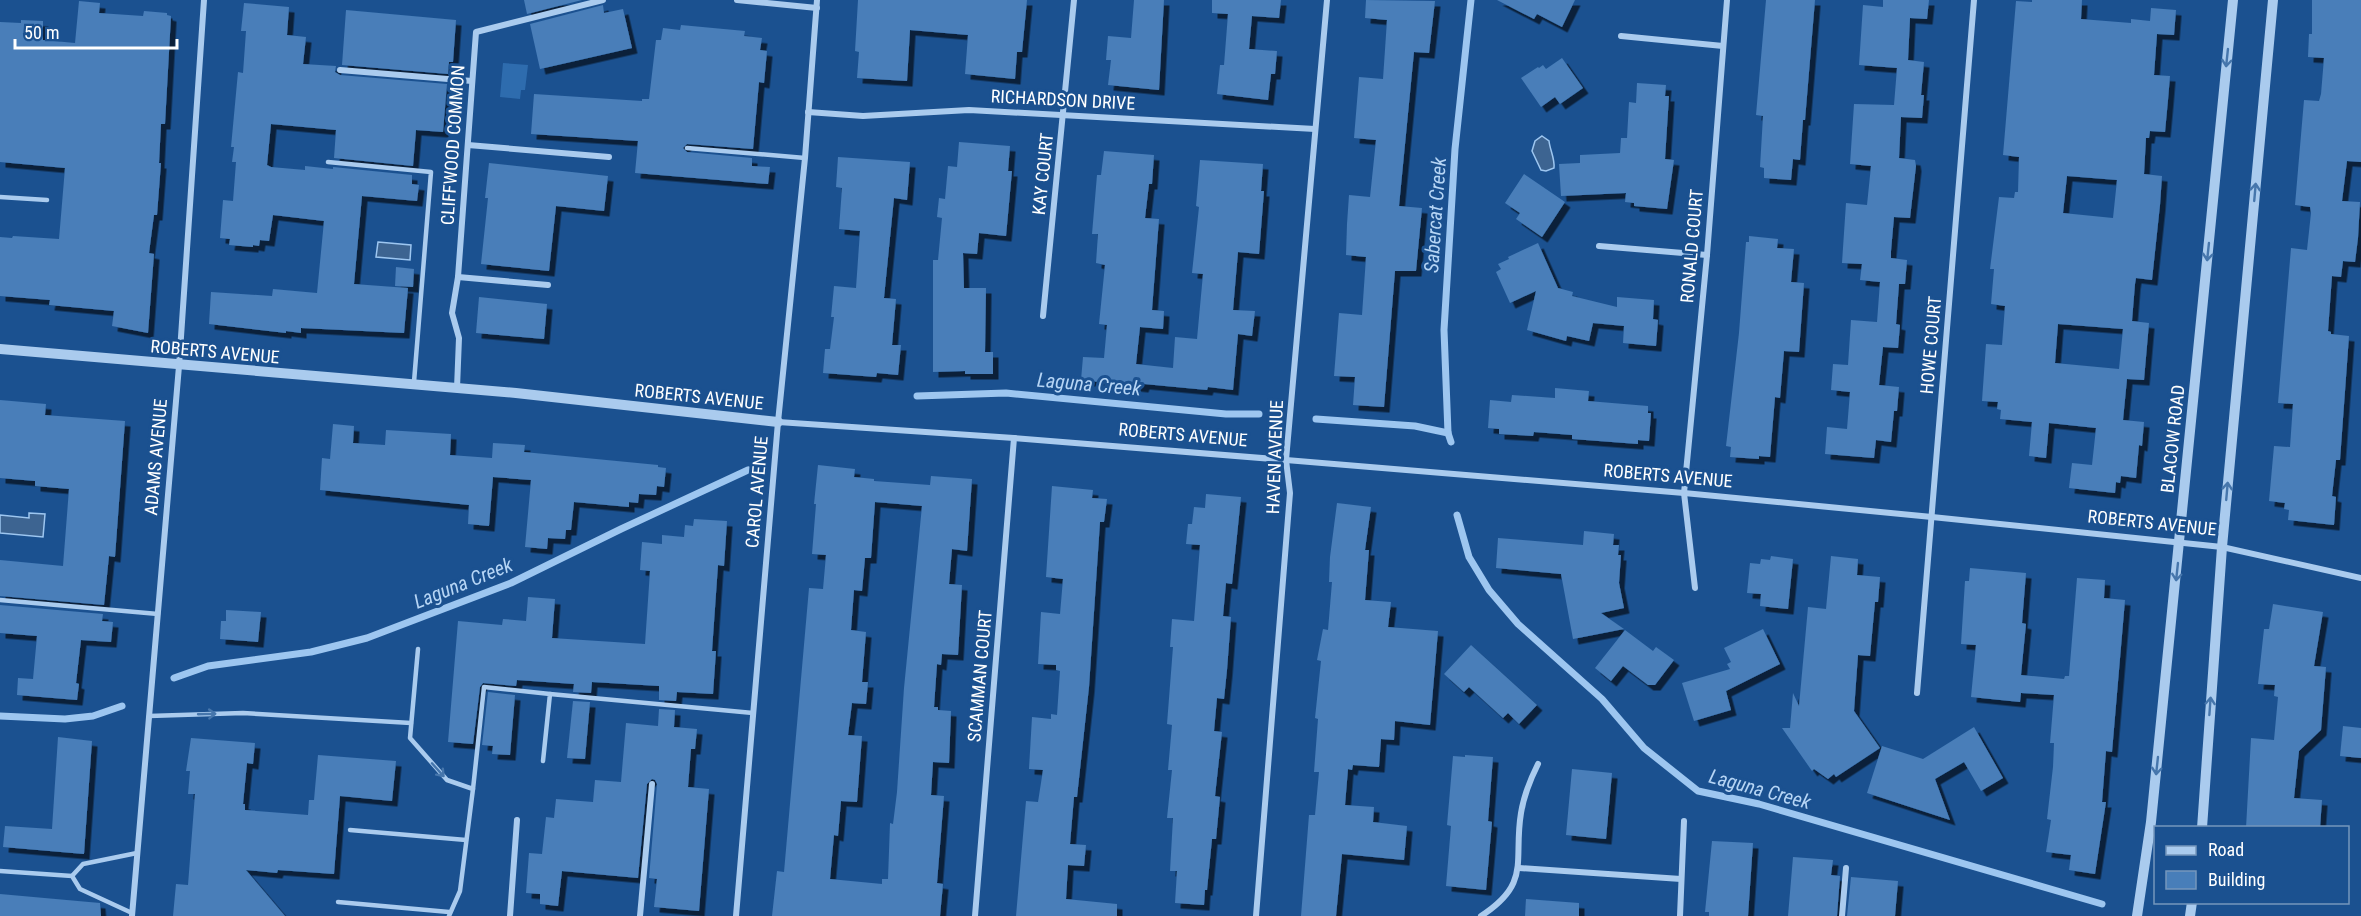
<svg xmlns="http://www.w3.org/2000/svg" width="2361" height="916" font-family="'Roboto Condensed',sans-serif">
  <defs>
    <filter id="shadow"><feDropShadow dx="5.5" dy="5.5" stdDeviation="0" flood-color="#0009"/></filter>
  </defs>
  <rect width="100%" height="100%" fill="#1b5190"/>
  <path fill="#2e6cae" d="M503,63L528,65L525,90H521L520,99L500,97Z"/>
  <g fill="#3d6491" stroke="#9dc6f0" stroke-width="1.5">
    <path d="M1542,136L1549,141C1550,150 1555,159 1554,168L1546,171L1541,170L1532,151L1535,141Z"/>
    <path d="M378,242L411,245L410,260L376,257Z"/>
    <path d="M29,513L45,514L43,537L0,533V515L29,518Z"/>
  </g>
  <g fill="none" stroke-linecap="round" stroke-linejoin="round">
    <g stroke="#9dc6f0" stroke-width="7">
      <path d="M917,396L1006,393L1226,414H1259"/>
      <path d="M1316,419L1415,426L1448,433"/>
      <path d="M1451,442L1448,433L1444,330L1455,149L1471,0"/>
      <path d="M1457,515L1469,557L1489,590L1518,624L1602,699L1644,748L1698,791L1759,804L2102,904"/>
      <path d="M174,678L208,666L311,652L367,638L511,583L621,529L748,470"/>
      <path d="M0,716L65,719L93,716L122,706"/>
    </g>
  </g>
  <g fill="#487eb9" fill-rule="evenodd" filter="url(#shadow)">
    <path d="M524,0H582L527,14Z"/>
    <path d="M858,0H1027L1022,52H1017L1015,79L965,74L968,35L910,30L907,81L857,78L859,52L855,51Z"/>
    <path d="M1134,0H1164L1159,90L1108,85L1111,60H1106L1108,36L1131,38Z"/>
    <path d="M1212,0H1281L1279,18L1252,16L1249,49L1277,51L1275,74H1271L1268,100L1217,94L1220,65H1224L1228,14L1212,13Z"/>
    <path d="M1366,0L1435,1L1429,53L1414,52L1399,206L1422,208L1416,271H1395L1384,407L1353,405L1355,377L1334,376L1339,313L1362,315L1366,257L1346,255L1347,224L1349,195L1370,197L1376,140L1354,138L1359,77L1383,79L1387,20L1365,18Z"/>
    <path d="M1497,0H1575L1562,27L1537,14L1534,19Z"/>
    <path d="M1766,0H1815L1805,120H1803L1800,160L1793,159L1791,180L1764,178V168L1760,167L1763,116L1756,115Z"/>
    <path d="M1883,0H1929L1927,19L1910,18L1908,60L1924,62L1921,95H1924L1922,118L1901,117L1899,158L1915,160L1916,166L1910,218L1894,217L1891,251V258L1907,260L1905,284H1899L1896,324L1900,325L1898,348L1883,347L1879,385L1899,387L1897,411H1894L1891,442L1876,440L1874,458L1825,454L1827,427L1847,429L1850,392L1831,390L1833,364L1848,365L1851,320L1877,322L1880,282L1860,280L1862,264L1842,263L1846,203L1867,205L1871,166L1850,164L1854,104L1894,105L1897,68L1859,65L1863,5L1883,7Z"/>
    <path d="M2032,0H2082L2081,19L2131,23V19L2150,21L2151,8L2176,10L2174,35L2157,34L2154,75L2170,76L2168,100L2165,132L2150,131L2149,138H2146L2144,174L2162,176L2160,205L2152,280L2136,278L2135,284L2132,321L2149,323L2144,380L2127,379L2123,420L2144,422L2142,446L2139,445L2136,478L2121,476L2120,483L2116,482L2115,493L2069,488L2072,463L2092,465L2096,428L2049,423L2046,458L2029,456L2032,422L2000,419L2001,410L1997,409L1998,402L1982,401L1986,344L2002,345L2005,306L1991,304L1994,269H1990L1999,197L2014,198L2015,192H2018L2019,157L2003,155L2016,1L2032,2ZM2067,176L2117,180L2113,218L2063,213ZM2058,324L2123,329L2119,369L2055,363Z"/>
    <path d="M2312,0H2361V162L2347,161L2342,201L2360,202L2358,238L2355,262L2343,261L2341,277L2332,276L2328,331L2331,332V334L2349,336L2340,460H2336L2332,496L2336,497L2334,525L2288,520L2289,510L2284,509L2285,503L2269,501L2274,446L2290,447L2293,404L2278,403L2291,248L2307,250L2311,213L2310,207L2295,205L2304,100L2319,101L2321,94L2324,58L2308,57L2309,34H2312Z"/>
    <path d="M79,1L100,3L99,13L143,16L144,11L167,13V15L171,16L165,124H161L159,163H161L157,215H154L149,253L154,254L148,333L112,326L114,311L49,305L50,300L0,296V237L12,238L13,236L59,239L65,168L0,162V22L21,23V20L43,21V40L75,43Z"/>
    <path d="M244,3L289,7L287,35L306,37L303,64L336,66L335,72L340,75L447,84L443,132L416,130L413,166L334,158L336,130L271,124L267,165L271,167L305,170V166L333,169V167L412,175V184L419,185L417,201L362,196L354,284L408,288L404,333L301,328V333L286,331V333L209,324L211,292L272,296L273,289L317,293L324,221L273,215L269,241L260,240L259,246L253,245V247L229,245L230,239L220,238L223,200L233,201L236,162H232L234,147H231L238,72L243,73L246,31H241Z"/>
    <path d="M603,5L604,13L623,9L632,48L540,69L530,24Z"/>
    <path d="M346,10L456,20L453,62H449L448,74L342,65Z"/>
    <path d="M681,25L745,31L744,36L762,38L760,50L767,51L764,83L759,82L753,149L687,144L683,148L687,152L752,158V166L770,167L768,184L635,173L638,141L531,134L534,94L642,101V99H649L656,40H661L663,28L680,30Z"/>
    <path d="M1562,58L1583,88L1560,104L1555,97L1541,107L1521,78L1538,67L1539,68L1543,65L1546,69Z"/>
    <path d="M1637,83L1666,85L1665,96H1669L1665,159L1674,160L1667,209L1634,206V203L1625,202L1626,193L1561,196L1559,164L1580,163V155L1620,153L1621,138H1627L1629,102L1636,103Z"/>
    <path d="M959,142L1010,146L1008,171H1012L1006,236L979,233L977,254L963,253L964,288H986L985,352H993V374H965V371L933,372V260H938L942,218L937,217L939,198L945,199L948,166L957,167Z"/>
    <path d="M1104,151L1154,155L1152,184H1149L1145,218L1159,219L1152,310L1164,311L1163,329L1140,327L1136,364L1173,368L1175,337L1197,339L1203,274L1192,273L1199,207L1196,206L1200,160L1263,164L1261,191H1264L1259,254L1238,252L1233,310L1255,311L1252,336L1238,334L1233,390L1208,387L1207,390L1144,384L1143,387L1081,380L1083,357L1104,358L1107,325L1099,324L1105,265L1096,263L1098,234H1092L1097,175H1101Z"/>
    <path d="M838,157L910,162L907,200L894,198L884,298L896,299L892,345H901L898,375L877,373L876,377L823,373L825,349H830L834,317H831L834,286L856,288L860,231L839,229L842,188L836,187Z"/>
    <path d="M489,163L608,176L604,211L556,206L549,271L481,264L488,198H485Z"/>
    <path d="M1524,174L1565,202L1542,237L1516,219L1520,213L1505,203Z"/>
    <path d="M1749,236L1778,239L1777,248L1794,249L1791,282L1804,283L1799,352L1784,351L1780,398L1775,397L1770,457L1759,456V459L1730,457L1731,447L1726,446L1739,333L1746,242H1749Z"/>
    <path d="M1538,243L1558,288L1573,292L1572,296L1617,307V297L1654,300L1653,319L1658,320L1656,346L1623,343L1624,326L1593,323L1589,341L1567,336L1566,341L1527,330L1536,291L1510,303L1496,272L1501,269L1498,264L1509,259L1508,257Z"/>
    <path d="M396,267L414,269L413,287L395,286Z"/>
    <path d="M479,297L547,304L544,339L476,333Z"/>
    <path d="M1555,388L1589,391L1588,401L1648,406V413H1651L1649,441L1638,440V444L1572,439V435L1534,432L1533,436L1499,434V429L1488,428L1490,400L1511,402L1512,395L1555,398Z"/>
    <path d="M0,400L46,404L45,415L125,421L115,557L109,556L104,605L0,596V560L63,566L69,489L35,486V481L0,478Z"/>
    <path d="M333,424L354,426L353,443L385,445L386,430L451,434L450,455L492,458L493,443L525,445L524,452L658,465V467L666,468L664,487L657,486L656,495L639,494L638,503L629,502V507L574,502L571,530H566L565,539L548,538L547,549L525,547L531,480L493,477L489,526L468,524L469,505L320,490L322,458L330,459Z"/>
    <path d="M818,465L855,469L854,477L874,479V481L930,485L931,476L972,479L967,551L952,549L949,584L962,585L958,655L942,654L941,665L937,664L934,707H938V710L951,711L949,763L933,762L931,795L944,796L937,883L943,884L940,916H772L777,871L784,872L809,588L823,589L826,555L812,554L816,504H814ZM875,502L922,506L904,688L897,792L893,824L890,823L888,879H882V884L830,879L834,835L838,836L841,801L857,802L862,736L848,735L852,703L866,704L868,682H862L866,632L851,630L854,590L862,591L865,558H871Z"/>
    <path d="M1052,486L1093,490L1092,498L1107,499L1104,522H1100L1089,687L1077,797H1074L1070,844L1086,845L1084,866L1068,865L1066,899L1117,904V916H1016L1026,801L1038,802L1043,770L1029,769L1032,717L1051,719V714L1057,715L1060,671L1056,670V665L1038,664L1041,612L1060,614L1063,579L1046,577Z"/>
    <path d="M1206,494L1241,497L1232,584L1226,583L1223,616L1231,617L1227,670L1224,699L1217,698L1214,731L1222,732L1215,796L1220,797L1216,839H1212L1207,890H1205L1204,905L1175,903L1177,871H1170L1173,818H1167L1172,770H1168L1172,725L1167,724L1173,647H1170L1172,619L1194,621L1200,545L1186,544L1188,524H1192L1194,507L1205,508Z"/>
    <path d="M1337,503L1371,507L1365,550H1369L1365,600L1391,602L1388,627L1438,631L1430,725L1395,721L1394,740L1381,739L1379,767L1353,765L1352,770L1348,769L1345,805L1374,807L1373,822L1407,826L1404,860L1342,854L1336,916H1301L1309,815H1315L1319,772H1314L1318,719L1315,718L1321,661L1317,660L1323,629L1328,630L1332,582H1329L1330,557Z"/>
    <path d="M694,519L727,521L724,566L718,565L712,651H716L713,694L677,692L676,701L659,700V686L592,682L591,693L573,692L574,684L517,680L516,686L483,683L480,687L473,744L448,742L458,621L502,625L503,619L526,621L528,597L555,599L552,638L645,644L650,571L640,570L642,542L662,544V535L684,537L685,525L693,526Z"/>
    <path d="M1584,531L1614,534L1613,545H1619L1618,555H1621L1619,583L1624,608L1601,613L1624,629L1573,639L1561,574L1496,568L1498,538L1583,545Z"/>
    <path d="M1771,556L1793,559L1788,609L1760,606L1761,594L1747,593L1750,563L1760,564L1761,559L1770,560Z"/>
    <path d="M1831,556L1858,559L1857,575L1880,577L1878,602H1875L1870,656L1858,655L1854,711L1880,748L1836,777L1834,774L1828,779L1814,769L1812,771L1782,728H1790L1793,693L1799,706L1808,607L1826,609Z"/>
    <path d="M1970,568L2026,573L2022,623L2026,624L2021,675L2064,679L2065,676H2069L2077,578L2105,580L2104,598L2125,600L2112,752L2106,751L2102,802H2106L2095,874L2069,870L2071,855L2046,852L2051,820L2047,819L2053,767L2054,743H2050L2054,695L2021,693L2020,702L1971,697L1976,645L1961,644L1965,581H1969Z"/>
    <path d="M2273,604L2323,612L2314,666L2326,667L2321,730L2299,751L2294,798L2322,800L2320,828H2246L2251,738L2274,740L2278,697L2274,696L2275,685L2258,684L2264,629H2269Z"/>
    <path d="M0,605L103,614L102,621L113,622L111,642L81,640L76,683L79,684L77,700L17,695L18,678L33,679L37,636L0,633Z"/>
    <path d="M226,610L261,612L258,642L220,639L221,621H226Z"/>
    <path d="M1763,629L1780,664L1726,691L1731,710L1694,721L1682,683L1730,669L1727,664L1731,662L1724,648Z"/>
    <path d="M1625,630L1653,651L1656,647L1674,660L1655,685H1648L1623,666L1611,681L1595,668Z"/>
    <path d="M1471,645L1537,705L1519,724L1508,713L1503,718L1469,687L1464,692L1444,674Z"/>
    <path d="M488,692L515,695L510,755L492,754L493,746L482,745Z"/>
    <path d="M573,701L590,702L585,759L567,758Z"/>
    <path d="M659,709L675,710L674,727L697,729L695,749H691L688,787L709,789L699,911L654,907L657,879L649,878L657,784L655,780L652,779L647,784L638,878L562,871L558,906L540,904V894L526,893L529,853L542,854L546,817L554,818L556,799L593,802L595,780L621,782L626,723L658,726Z"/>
    <path d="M2343,726L2361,728V758L2340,756Z"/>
    <path d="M1974,727L2003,778L1981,791L1964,762L1935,779L1950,820L1867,793L1882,746L1923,759Z"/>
    <path d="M58,737L92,741L84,854L3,847L5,826L52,829Z"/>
    <path d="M191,738L255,743L253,764L247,763L243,804H245V810L308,815L309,800H314L318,755L396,761L392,801L340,796L334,874L278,870L277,873L246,870L285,916H173L176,884L188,885L195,794H188L190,771H186Z"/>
    <path d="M1465,755L1493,757L1488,821L1492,822L1486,890L1446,886L1451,826L1447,825L1453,756L1465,757Z"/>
    <path d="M1572,769L1612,773L1606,839L1566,835Z"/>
    <path d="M1712,841L1753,843L1748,916H1709V912H1705Z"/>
    <path d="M1793,857L1833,860L1831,875L1840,876L1837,916H1788Z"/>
    <path d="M1851,877L1898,881L1895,916H1847Z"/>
    <path d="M0,894L100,903L101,916H0Z"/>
    <path d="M1526,899L1579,903V916H1525Z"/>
  </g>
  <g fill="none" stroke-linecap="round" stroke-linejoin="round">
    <g stroke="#aacbee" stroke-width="4.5">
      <path d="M687,148L805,158"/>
      <path d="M328,162L431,172L414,382"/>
      <path d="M0,197L47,200"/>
      <path d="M0,600L158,614"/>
      <path d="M418,649L410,738L447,780L473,789L460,891L449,916"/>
      <path d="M550,694L753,713"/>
      <path d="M149,716L243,713L411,723"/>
      <path d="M473,789L484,687L550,694L543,761"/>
      <path d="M350,830L466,840"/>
      <path d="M0,871L72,876L80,889L132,913"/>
      <path d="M72,876L83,864L137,853"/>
      <path d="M338,902L449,912"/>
    </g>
    <g stroke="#aacbee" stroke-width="6">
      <path d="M737,0L817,8"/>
      <path d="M1621,36L1723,46"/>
      <path d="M340,70L472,81"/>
      <path d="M808,112L863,116L969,110L1315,129"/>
      <path d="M468,145L609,157"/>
      <path d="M1599,246L1707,255"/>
      <path d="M458,277L548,285"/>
      <path d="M1043,316L1074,0"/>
      <path d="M457,388L459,338L452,313L458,277L476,32L603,0"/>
      <path d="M778,422L1014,438L1286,460L1684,493L1932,517L2222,547L2361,578"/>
      <path d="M1695,588L1684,493L1707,255L1727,0"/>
      <path d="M1917,693L1974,0"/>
      <path d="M1519,868L1681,879"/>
      <path d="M132,916L179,366L204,0"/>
      <path d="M510,916L517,820"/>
      <path d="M640,916L652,784"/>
      <path d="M736,916L778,422L805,158L817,0"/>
      <path d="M975,916L1014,438"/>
      <path d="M1256,916L1290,493L1286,460L1327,0"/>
      <path d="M1481,916C1532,883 1513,861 1521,813C1524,795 1530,780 1538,764"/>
      <path d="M1680,916L1684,821"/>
      <path d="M1842,916L1846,868"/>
    </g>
    <g stroke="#aacbee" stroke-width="10">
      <path d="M0,349L516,393L778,422"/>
      <path d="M2202,828L2222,547L2273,0"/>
      <path d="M2137,916L2151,822L2233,0"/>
      <path d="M2190,916L2192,902"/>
    </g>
  </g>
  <defs><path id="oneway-shaft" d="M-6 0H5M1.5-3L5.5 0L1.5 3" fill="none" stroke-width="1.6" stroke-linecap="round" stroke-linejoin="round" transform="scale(1.5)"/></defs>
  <g stroke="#4676ac">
    <use href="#oneway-shaft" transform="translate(2227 58) rotate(96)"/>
    <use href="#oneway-shaft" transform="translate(2255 192) rotate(-85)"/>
    <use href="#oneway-shaft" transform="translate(2208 252) rotate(96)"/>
    <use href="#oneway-shaft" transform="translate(2227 491) rotate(-85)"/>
    <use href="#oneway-shaft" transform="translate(2177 572) rotate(96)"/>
    <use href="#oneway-shaft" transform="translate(2210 706) rotate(-86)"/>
    <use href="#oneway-shaft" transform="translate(207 714) rotate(-2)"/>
    <use href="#oneway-shaft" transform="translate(2157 766) rotate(96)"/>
    <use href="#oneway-shaft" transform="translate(438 770) rotate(48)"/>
  </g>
  <g text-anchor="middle" stroke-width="6" stroke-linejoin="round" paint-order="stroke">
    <g font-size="18" fill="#fff" stroke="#1b5190">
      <text transform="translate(1063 100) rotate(3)" y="6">RICHARDSON DRIVE</text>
      <text transform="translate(453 145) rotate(-86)" y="6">CLIFFWOOD COMMON</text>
      <text transform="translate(1043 174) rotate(-84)" y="6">KAY COURT</text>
      <text transform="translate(1692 246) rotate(-85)" y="6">RONALD COURT</text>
      <text transform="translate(1931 345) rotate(-85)" y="6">HOWE COURT</text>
      <text transform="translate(215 352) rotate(5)" y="6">ROBERTS AVENUE</text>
      <text transform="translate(699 397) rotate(6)" y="6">ROBERTS AVENUE</text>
      <text transform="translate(1183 435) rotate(5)" y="6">ROBERTS AVENUE</text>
      <text transform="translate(2173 439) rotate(-84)" y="6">BLACOW ROAD</text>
      <text transform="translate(156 457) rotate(-85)" y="6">ADAMS AVENUE</text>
      <text transform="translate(1275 457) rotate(-88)" y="6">HAVEN AVENUE</text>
      <text transform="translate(1668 476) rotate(5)" y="6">ROBERTS AVENUE</text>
      <text transform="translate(757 492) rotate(-85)" y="6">CAROL AVENUE</text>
      <text transform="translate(2152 523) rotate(6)" y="6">ROBERTS AVENUE</text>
      <text transform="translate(980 676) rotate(-85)" y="6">SCAMMAN COURT</text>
    </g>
    <g font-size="20" font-style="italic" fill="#b6d5f5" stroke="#1b5190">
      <text transform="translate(1435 215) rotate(-86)" y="7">Sabercat Creek</text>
      <text transform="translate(1089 384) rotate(5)" y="7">Laguna Creek</text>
      <text transform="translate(463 583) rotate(-22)" y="7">Laguna Creek</text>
      <text transform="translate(1760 789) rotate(15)" y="7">Laguna Creek</text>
    </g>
  </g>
  <rect x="2154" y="826" width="195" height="78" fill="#1b5190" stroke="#7697bc" stroke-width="1.5"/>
  <rect x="2166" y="846" width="30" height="9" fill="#aacbee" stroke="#7697bc" stroke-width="1.5"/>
  <text x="2208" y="856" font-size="18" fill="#ffffff">Road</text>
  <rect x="2166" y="871" width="30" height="18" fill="#487eb9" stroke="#7697bc" stroke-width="1.5"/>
  <text x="2208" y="886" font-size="18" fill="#ffffff">Building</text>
  <path d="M15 39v9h162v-9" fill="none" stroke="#ffffff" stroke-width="3"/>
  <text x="24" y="39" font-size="18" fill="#ffffff" stroke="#1b5190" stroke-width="4.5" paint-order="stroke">50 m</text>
</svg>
